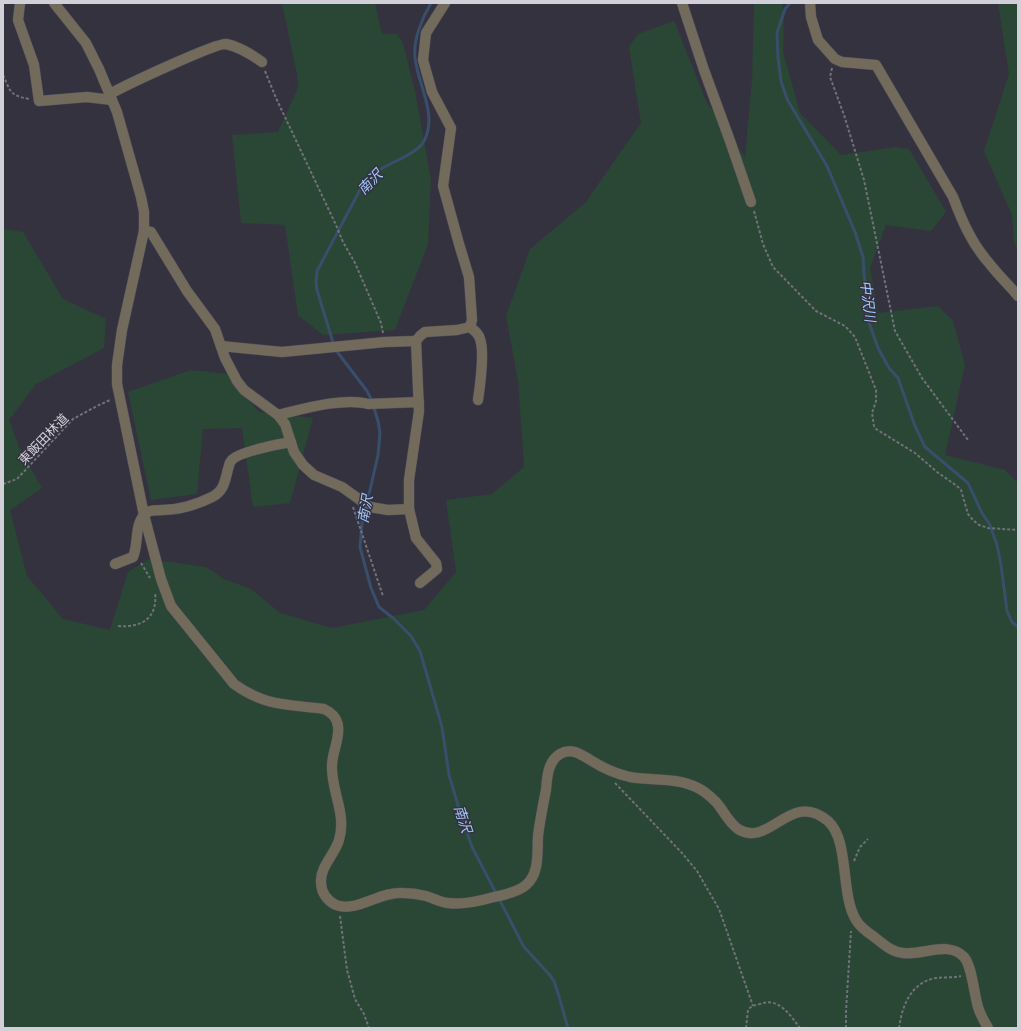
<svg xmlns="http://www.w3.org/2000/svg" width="1021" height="1031" font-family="Bitter,'Noto Sans JP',serif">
  <rect width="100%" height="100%" fill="#353240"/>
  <g fill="#2a4635">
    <path d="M282,3H375L382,34H397L403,43L416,96L431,180L428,244L395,330L323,335L298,315L285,225L241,223L232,135L278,132L298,88L297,74Z"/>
    <path d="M754,3H782L784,16L783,52L800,113L841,155L896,147L909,149L946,212L931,231L886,225L870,268L878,313L938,306L953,321L965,365L945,455L1005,470L1018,483V1028H3V229L23,232L63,299L106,319L104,348L36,384L9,420L19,447L42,488L10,510L27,576L63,619L110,630L128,572L149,559L206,567L224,579L251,589L280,613L332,628L424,610L456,572L446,500L492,494L524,467L518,381L506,316L530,249L585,203L641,123L629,47L638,34L674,21L706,101L745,157L752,80Z"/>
    <path d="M998,3H1018V250L1014,242L1012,215L984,151L1009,74Z"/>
    <path d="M191,370L227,374L259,412L313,418L290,503L253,507L242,428L203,429L197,494L151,500L128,392Z"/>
  </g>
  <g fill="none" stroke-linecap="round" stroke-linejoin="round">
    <g stroke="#394e6b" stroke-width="3">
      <path d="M431,3C422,18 413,40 415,58C418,85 438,115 424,141C418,153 392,162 381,169C373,174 367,181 361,188L317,271L316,282L317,290L335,349L367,391L372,401L378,421L380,433L378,455L370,490L363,511L360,547L371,588L379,607L393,618L411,636L420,651L442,727L449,775L460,812L472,847L524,947L548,973L554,981L558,993L568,1028"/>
      <path d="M790,3L785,9L777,33L778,57L781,81L787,99L827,166L855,232L863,257L867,317L878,348L889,368L898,378L915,426L925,447L968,483L982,513L990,525L997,545L1001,565L1007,611L1012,622L1018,627"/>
    </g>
    <g stroke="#514e5b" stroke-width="11">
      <g id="minor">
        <path d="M20,3L18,20L34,65L39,101L87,97L112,100"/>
        <path d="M54,3L86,43L99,69L117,112L141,197L144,212V231L122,330L117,365V384L144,515L161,579L171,606L234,684C266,707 288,704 324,709C331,712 337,718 338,726C340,739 332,752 332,766C331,791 347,814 339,840C335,854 320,867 321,882C321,892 327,901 336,905C356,913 380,891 403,893C411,893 418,894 426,896C433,898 440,902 448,903C463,905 480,901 494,897C504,895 518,892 526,885C540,873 537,852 538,836C540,820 543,805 546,790C547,777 548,761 560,754C572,747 582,755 592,761C603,768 617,774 630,777C652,781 677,777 698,788C704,791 711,797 716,802C724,811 728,822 738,829C770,849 790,789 828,821C850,841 840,894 856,920C860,927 867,932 873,936C882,943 891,952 903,953C922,956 948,940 964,957C972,966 974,994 978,1007C980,1014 984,1021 988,1028"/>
        <path d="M445,3L426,33L423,60L432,92L451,128L443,186L459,244L469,277L472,320L470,327"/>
        <path d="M682,3L704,70L730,141L751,202"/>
        <path d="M810,3L811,17L818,40L835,59L842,62L876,65L953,197C962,221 972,244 989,263C998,275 1009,285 1018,296"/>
        <path d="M110,94C124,86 215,43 226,44C240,47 251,54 262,62"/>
        <path d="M144,231L151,232L187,291L215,329L225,358L237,381L244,390L278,415L285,424L294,452L303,465L314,475L342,487L370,507L388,510L409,509"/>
        <path d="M221,346L282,352L385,342L416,341"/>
        <path d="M278,415C303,409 344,397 368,404L419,402"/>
        <path d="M115,564L133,557C139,543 134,525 145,514C150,509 156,511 162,510C179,510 198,504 212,497C224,491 225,481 228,469C229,467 229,463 231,461C237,452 279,444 291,442"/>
        <path d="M420,583L437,569L436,563L416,538L409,509V480L419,411L416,341L420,336L425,332L457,330L470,327C475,331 479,334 480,339C485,352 480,386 478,400"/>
      </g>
    </g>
    <g stroke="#72707b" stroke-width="2" stroke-dasharray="3 2" stroke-linecap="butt">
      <path d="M832,68L830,77L844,115L864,180L895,331L922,378L968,440"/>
      <path d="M265,71L276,98L336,225L343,242L355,263L381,323L383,333"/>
      <path d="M3,75C11,92 9,95 29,99"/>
      <path d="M754,211L763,244L773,267L816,311L845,326L855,337L876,390V401L872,413L874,426L876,429L915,453L937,472L957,486L961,490L968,514L973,520L979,525L988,528L1018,530"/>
      <path d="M3,484L17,479L73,419L97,406L110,400"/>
      <path d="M353,507L383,596"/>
      <path d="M141,563L150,578"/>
      <path d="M118,626C142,628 158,618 155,592"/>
      <path d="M615,783L682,853L697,871L719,909L753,1006"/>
      <path d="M854,861L860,847L868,839"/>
      <path d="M340,916L347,970L355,999L364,1014L369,1028"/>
      <path d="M746,1028L748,1010C751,1006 755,1005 760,1004C779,997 789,1014 800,1028"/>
      <path d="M846,1028V1011L851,931"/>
      <path d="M899,1028C902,1006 911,982 936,978C944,977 953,978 961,976"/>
    </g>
    <use href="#minor" stroke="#726b5c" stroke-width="10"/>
  </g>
  <g text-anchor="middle" stroke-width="3" stroke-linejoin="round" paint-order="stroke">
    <g font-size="13" fill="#d1d0d8" stroke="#353240">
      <text transform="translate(43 439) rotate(-46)" y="5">東飯田林道</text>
    </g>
    <g font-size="14" font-style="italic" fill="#a1c7fc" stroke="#353240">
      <text transform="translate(370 182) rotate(-46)" y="5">南沢</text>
      <text transform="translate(868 301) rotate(83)" y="5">中沢川</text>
      <text transform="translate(365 509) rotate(-80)" y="5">南沢</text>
      <text transform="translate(463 819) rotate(72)" y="5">南沢</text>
    </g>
  </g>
  <rect width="1021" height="1031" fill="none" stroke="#d1d0d8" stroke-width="8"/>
</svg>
